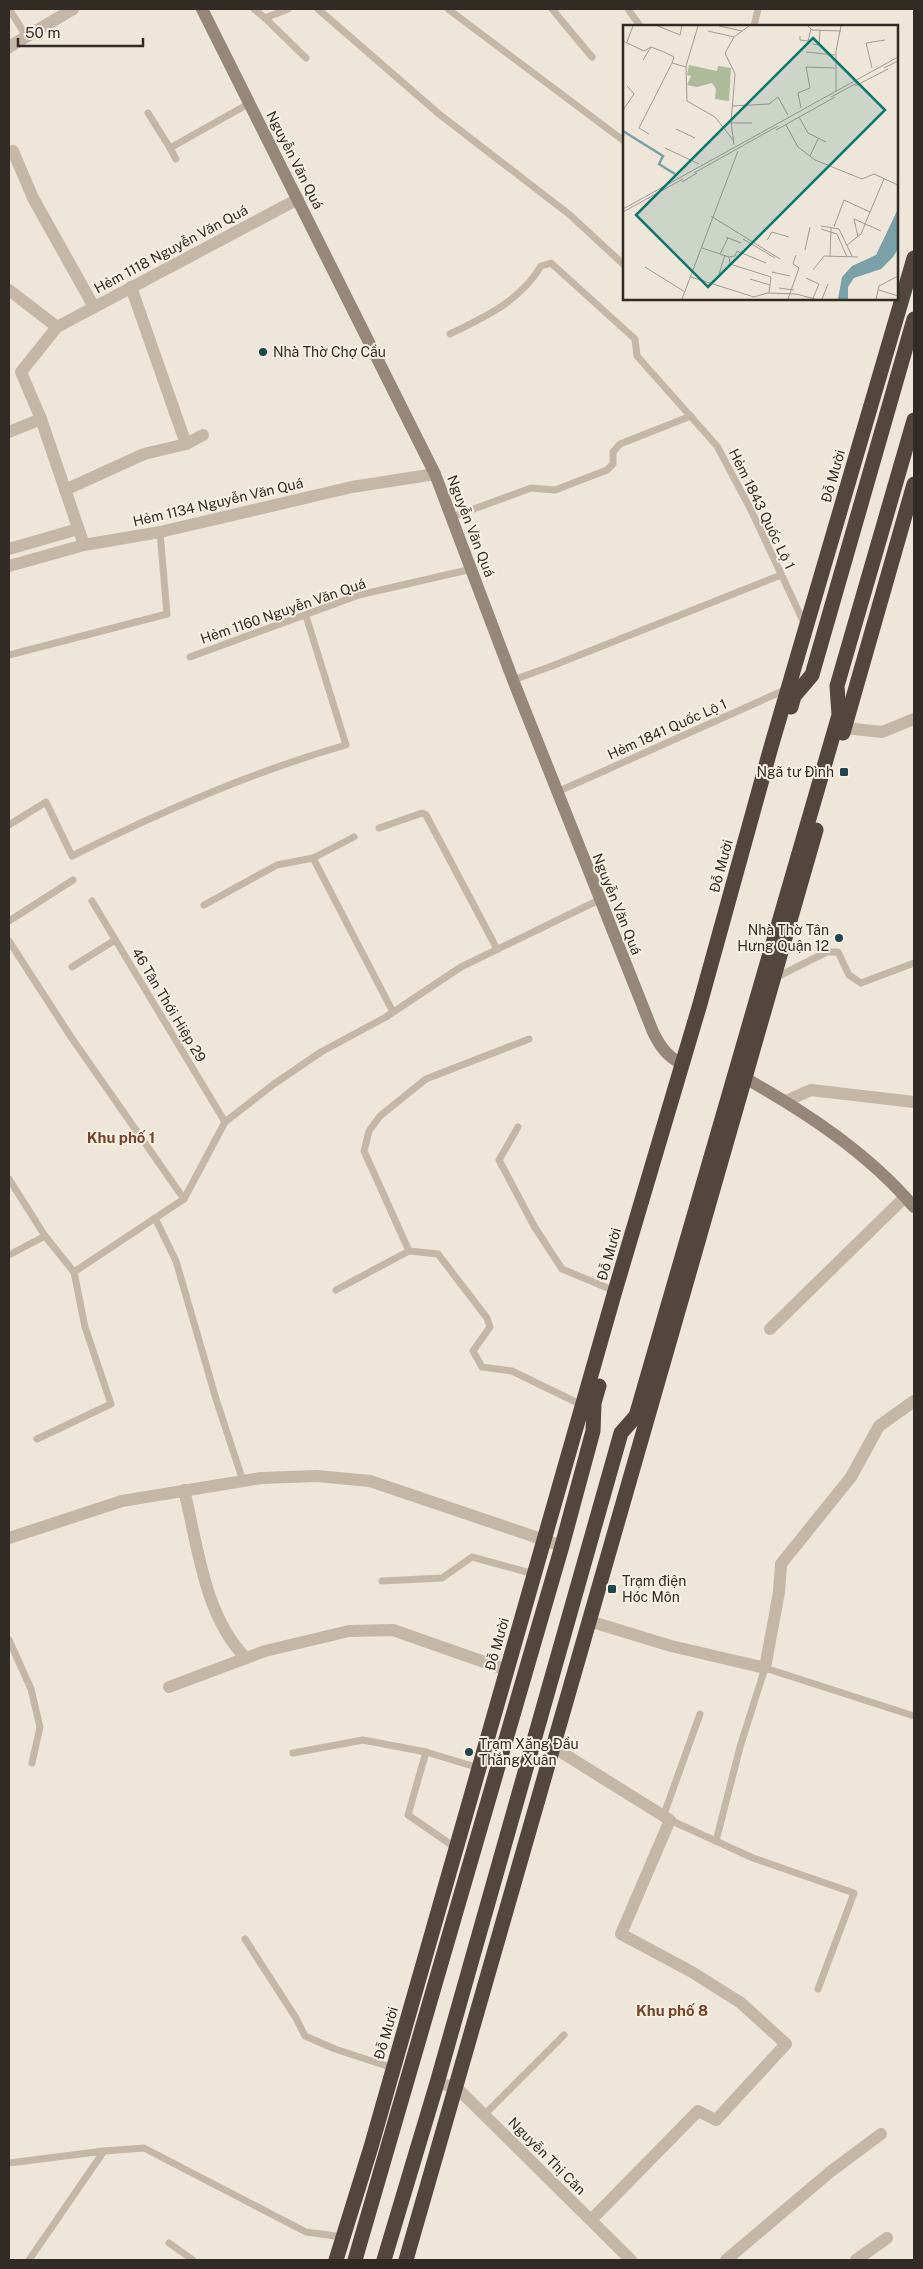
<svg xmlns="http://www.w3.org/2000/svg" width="923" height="2269" font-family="'Public Sans',sans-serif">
  <rect width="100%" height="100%" fill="#eee6d9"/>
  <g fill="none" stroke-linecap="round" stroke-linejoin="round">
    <g stroke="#c4b7a6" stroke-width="7">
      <path d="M9,9L27,37"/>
      <path d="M254,9L265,18L288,9"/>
      <path d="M318,9L439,114L570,215L624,265"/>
      <path d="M448,9L624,141"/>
      <path d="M552,9L592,57"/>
      <path d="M628,9L640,26"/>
      <path d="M265,18L306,58"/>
      <path d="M754,26L758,9"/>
      <path d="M148,113L170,148"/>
      <path d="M176,159L170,148L250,103"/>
      <path d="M450,334C485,317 520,301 541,266L551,263L635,339L637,356L717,446L752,512L805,625"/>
      <path d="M452,517L531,488L555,490L607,470L613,464V452L620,444L691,416"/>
      <path d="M9,655L167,614L160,532"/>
      <path d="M190,657L359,595L472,569"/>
      <path d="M513,680L552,666L781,575"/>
      <path d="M557,792L787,689"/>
      <path d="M9,825L46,802L72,856C160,812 251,772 346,745L306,616"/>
      <path d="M379,828L422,813L426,815L497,949"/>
      <path d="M313,858L393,1012"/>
      <path d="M92,901L225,1122"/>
      <path d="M204,905L277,865L313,858L354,837"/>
      <path d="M9,921L73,880"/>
      <path d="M9,941L71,1037L184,1199L74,1272L45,1236L9,1179"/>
      <path d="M72,967L115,940"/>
      <path d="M775,978L827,952H838L849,975L861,983L914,963"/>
      <path d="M529,1039L426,1079L380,1116L369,1131L364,1151L409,1251L438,1254L487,1318L490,1327L473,1351L482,1367L512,1371L582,1405"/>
      <path d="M518,1127L499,1160L534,1226L562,1269L615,1291"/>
      <path d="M184,1199L225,1122L274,1084L321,1052L386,1017L461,967L599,900"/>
      <path d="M155,1218L176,1261L216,1399L243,1481"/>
      <path d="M9,1255L45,1236"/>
      <path d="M336,1290L409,1251"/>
      <path d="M37,1439L111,1404L85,1327L74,1272"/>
      <path d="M382,1581L442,1578L472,1557L534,1574"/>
      <path d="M9,1640L31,1689L40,1727L32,1763"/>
      <path d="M293,1753L363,1740L426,1752"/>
      <path d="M663,1817L700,1714"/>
      <path d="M670,1820L753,1858L854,1893L818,1989"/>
      <path d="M716,1841L740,1747L765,1668L914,1716"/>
      <path d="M456,1848L408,1815L426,1752L479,1768"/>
      <path d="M245,1939L296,2018L305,2036L335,2049L393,2068"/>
      <path d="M484,2115L564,2035"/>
      <path d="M9,2163L104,2151"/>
      <path d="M169,2243L193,2260"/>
      <path d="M29,2260L104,2151L144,2148L306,2232L343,2237"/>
    </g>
    <g stroke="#c4b7a6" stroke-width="12">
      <path d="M9,47L73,9"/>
      <path d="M13,151L33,198L94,307"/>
      <path d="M131,287L186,444"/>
      <path d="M9,290L57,327"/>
      <path d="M41,419L84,545"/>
      <path d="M9,432L41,419L21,372L57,327L298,199"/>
      <path d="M65,490L144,454L186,444L203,435"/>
      <path d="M9,549L78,529"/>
      <path d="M9,566L84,545L160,532L352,487L435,474"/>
      <path d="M845,728L882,732L914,719"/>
      <path d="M786,1101L811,1090L914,1102"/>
      <path d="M770,1329L905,1197"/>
      <path d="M184,1490C198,1546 204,1616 246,1658"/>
      <path d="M9,1538L122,1501L261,1478L317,1476L370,1481L562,1546"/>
      <path d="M589,1621L671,1646L765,1668L779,1592L781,1564L851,1477L879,1426L914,1401"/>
      <path d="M169,1687L265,1651L349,1631L393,1630L507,1670"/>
      <path d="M553,1747L670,1820L621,1934L692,1972L741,2003L786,2044L716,2120L698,2111L591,2220"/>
      <path d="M437,2083L456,2087L631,2260"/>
      <path d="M726,2260L830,2172L881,2134"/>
      <path d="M856,2260L887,2238"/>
    </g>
    <g stroke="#978778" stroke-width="12">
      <path d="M202,9L435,474L513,680L653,1032C661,1048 667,1056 682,1064"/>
      <path d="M745,1078C807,1113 868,1153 914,1207"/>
    </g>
    <g stroke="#52463e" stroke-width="15">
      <path d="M791,707L794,696L812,675L914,319"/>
      <path d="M843,733L914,484"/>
      <path d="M336,2260L371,2147L615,1291L700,1004L771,747L914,258"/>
      <path d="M355,2260L562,1546L593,1431L594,1403L599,1386"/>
      <path d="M384,2260L437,2083L621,1433L636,1416L839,715L837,686L914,420"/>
      <path d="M406,2260L816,830"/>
    </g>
  </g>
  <g fill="#21474e" stroke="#f6f0e4" stroke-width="2">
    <circle cx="263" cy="352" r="5"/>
    <rect x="839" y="767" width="10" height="10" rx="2.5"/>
    <circle cx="839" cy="938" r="5"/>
    <rect x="607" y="1584" width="10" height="10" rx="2.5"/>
    <circle cx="469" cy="1752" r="5"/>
  </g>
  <g text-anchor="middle" stroke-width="4" stroke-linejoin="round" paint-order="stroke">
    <g font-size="14" fill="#312b26" stroke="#f6f0e4">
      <text transform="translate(295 160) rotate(63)" y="5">Nguyễn Văn Quá</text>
      <text transform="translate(171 249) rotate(-28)" y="5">Hẻm 1118 Nguyễn Văn Quá</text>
      <text transform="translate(833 476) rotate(-74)" y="5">Đỗ Mười</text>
      <text transform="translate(218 502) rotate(-13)" y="5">Hẻm 1134 Nguyễn Văn Quá</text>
      <text transform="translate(762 509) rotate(64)" y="5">Hẻm 1843 Quốc Lộ 1</text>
      <text transform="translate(471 526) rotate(69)" y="5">Nguyễn Văn Quá</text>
      <text transform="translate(283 611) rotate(-19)" y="5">Hẻm 1160 Nguyễn Văn Quá</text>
      <text transform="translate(667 729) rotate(-24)" y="5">Hẻm 1841 Quốc Lộ 1</text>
      <text transform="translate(721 866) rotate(-75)" y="5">Đỗ Mười</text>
      <text transform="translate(617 904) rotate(68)" y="5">Nguyễn Văn Quá</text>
      <text transform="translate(169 1005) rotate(59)" y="5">46 Tân Thới Hiệp 29</text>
      <text transform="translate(609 1254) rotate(-74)" y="5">Đỗ Mười</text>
      <text transform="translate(497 1644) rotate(-74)" y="5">Đỗ Mười</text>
      <text transform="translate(386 2033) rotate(-74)" y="5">Đỗ Mười</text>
      <text transform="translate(547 2156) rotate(45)" y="5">Nguyễn Thị Căn</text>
    </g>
    <g font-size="14" fill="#312b26" stroke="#f6f0e4" text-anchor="start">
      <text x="273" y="357">Nhà Thờ Chợ Cầu</text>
      <text x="834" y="777" text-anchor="end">Ngã tư Đình</text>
      <text x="829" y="935" text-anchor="end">Nhà Thờ Tân<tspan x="829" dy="16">Hưng Quận 12</tspan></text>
      <text x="622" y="1586">Trạm điện<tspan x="622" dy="16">Hóc Môn</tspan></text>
      <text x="479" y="1749">Trạm Xăng Đầu<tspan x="479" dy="16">Thắng Xuân</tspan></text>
    </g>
    <g font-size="15" font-weight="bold" fill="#784328" stroke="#f6f0e4">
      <text x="121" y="1143">Khu phố 1</text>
      <text x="672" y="2016">Khu phố 8</text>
    </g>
  </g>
  <g transform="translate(623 25)">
    <rect width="275" height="275" fill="#eee6d9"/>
    <path d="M66,40L94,46L95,41L108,43L106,76L92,74L93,64L89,58L74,62L64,60L68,51L64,50Z" fill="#adbb9b"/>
    <path d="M275,184V224L270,232L258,244L231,253L225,262V274H215L219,252L229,241L253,230Z" fill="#7ba1a8"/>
    <path fill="none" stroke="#7ba1a8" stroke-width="2.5" d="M0,106L40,131L36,139L52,149"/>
    <path fill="none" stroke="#a29b91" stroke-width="1" d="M35,1L57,10L59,1M75,1L63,41L64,76L92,92L110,115M96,1L119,6M185,1L189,5L218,6M85,6L111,12M177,11V15L185,16L188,4M0,16L21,26L28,22L41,27L51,32L49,38M4,17L10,1M190,19L196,20L197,5M183,27L212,30M20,35L28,22M249,43L243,18L262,15M261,43L275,36M232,61L265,44M213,66V26L218,1M208,72L234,58M109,81L146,79L155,72L165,90M178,83L175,68L187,63L183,42L212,43M0,85L11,69L4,61M176,92L185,108L203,117M108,98H129M163,100L175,122L192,135L239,154L251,149L275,160M53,104L72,113M153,105L212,72M26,109L16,103L49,38L63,42M111,120L108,97L112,49L102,28L111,12L126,1M42,123L76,139M187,131L195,114M71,148L155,101M59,157L74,148M0,184L275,32M0,187L60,154M88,191L157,234M198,201L216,204L229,231M211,202L221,175L247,187L261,154M198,204L214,209L224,232M103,212L118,218M235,212L231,194L258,206M120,214L152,233M144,215L149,207L166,212M224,220L238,209L247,187M79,223L106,232M182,225L187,202M97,229L105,213M207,231L208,203M106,232L107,239L148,252L146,268M106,232L112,231L114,226L143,238M22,242L62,267M190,245L201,231L235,232M149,247L167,251M96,249L102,230M68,252L131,272L144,268L173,269L192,274M183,253L196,259L190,273M127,254L147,260M156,263L171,265M256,265L275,271M59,274L115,126M165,274L176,243L170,239L173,230M199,274L205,259M253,274L256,261L275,251"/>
    <path fill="#0f766e" fill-opacity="0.15" stroke="#0f766e" stroke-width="2.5" d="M190,13L262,85L85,262L13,190Z"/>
    <rect width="275" height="275" fill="none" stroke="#312b26" stroke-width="2.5"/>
  </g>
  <rect width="923" height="2269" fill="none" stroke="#312b26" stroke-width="20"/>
  <path d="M18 38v8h125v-8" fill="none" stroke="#312b26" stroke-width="2.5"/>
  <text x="25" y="38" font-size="15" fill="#312b26" stroke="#f6f0e4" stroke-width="4" paint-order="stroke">50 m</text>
</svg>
